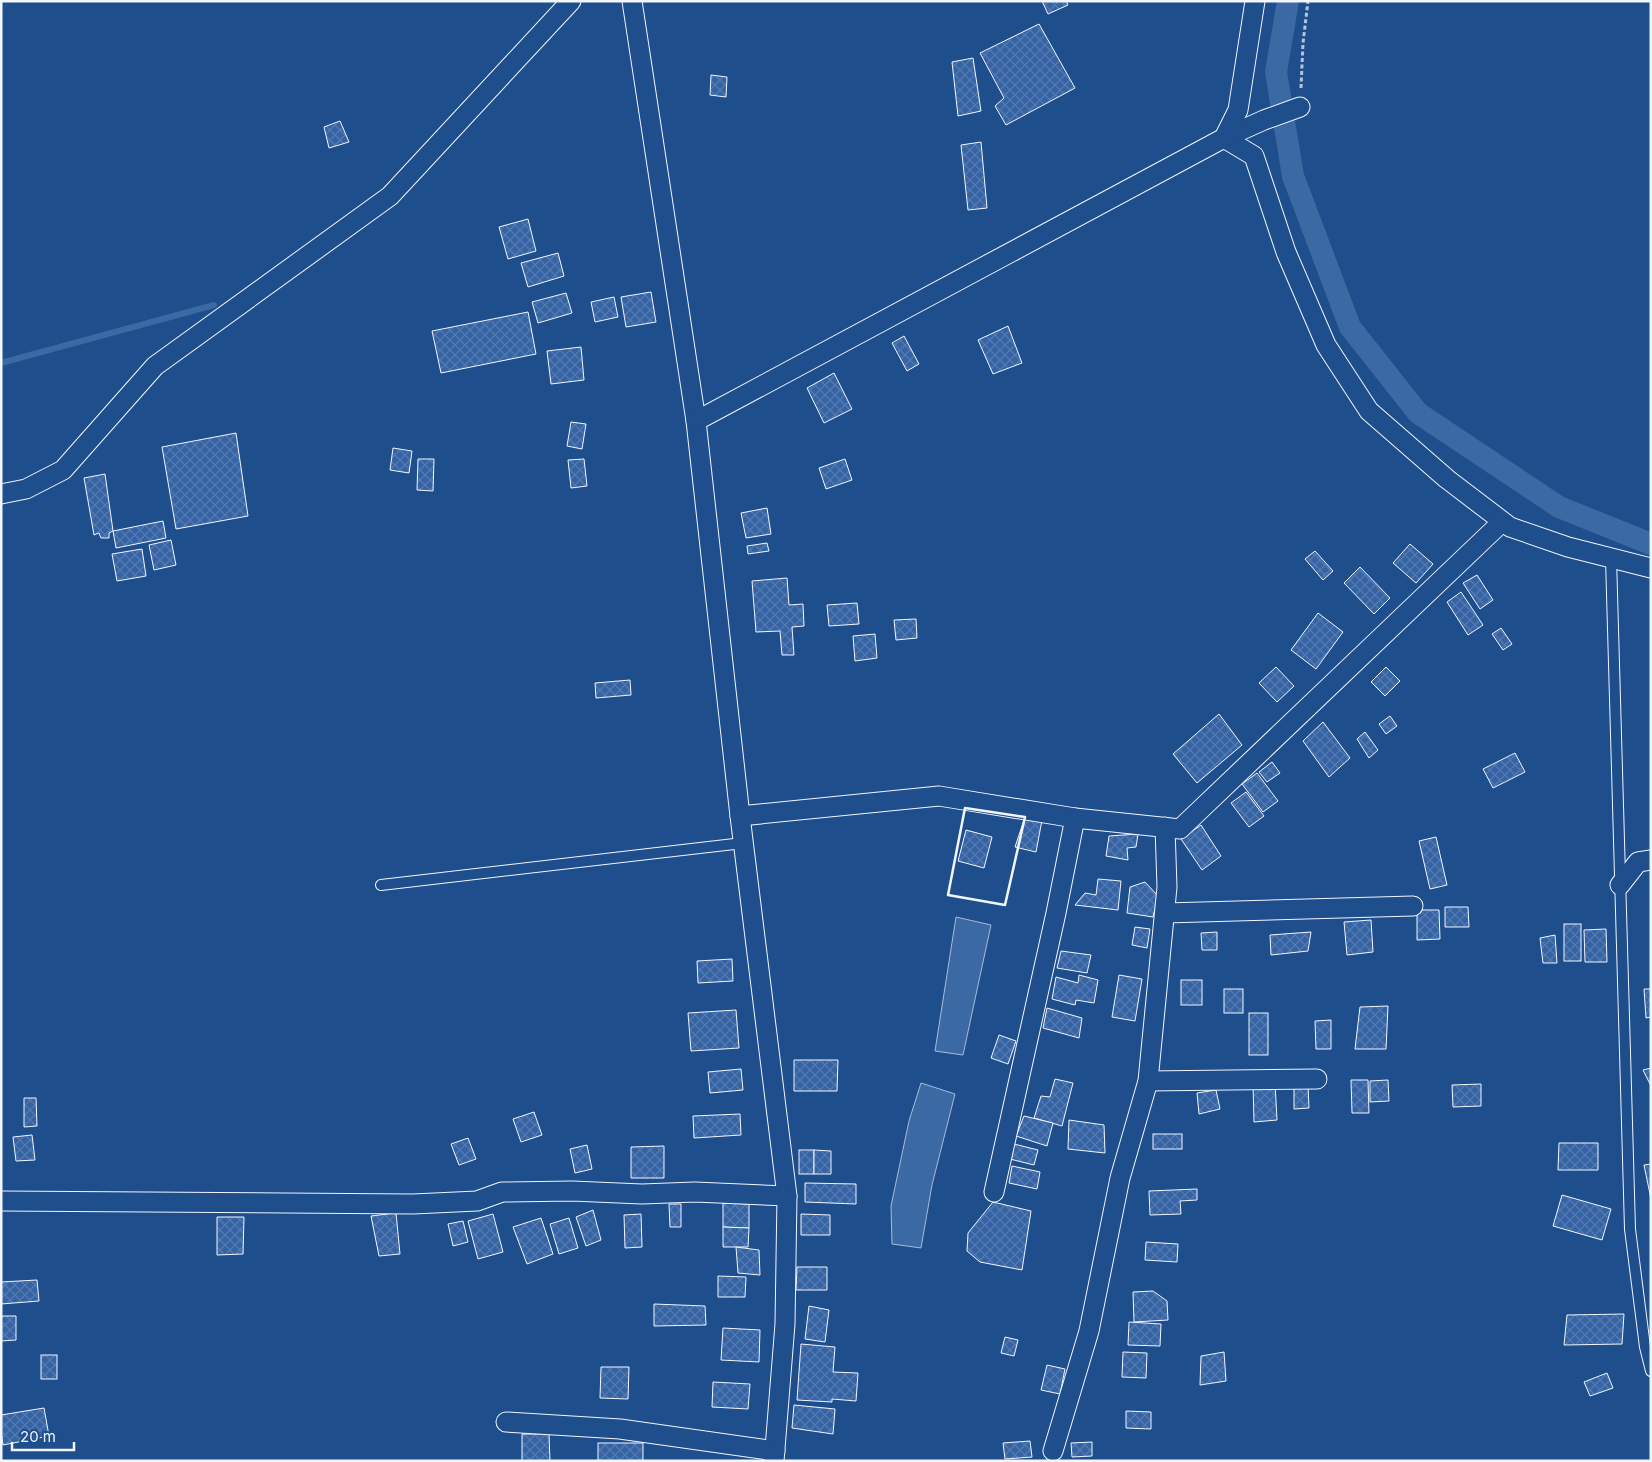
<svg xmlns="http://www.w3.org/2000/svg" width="1652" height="1462" font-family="Inter,sans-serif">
  <defs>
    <pattern id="building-cross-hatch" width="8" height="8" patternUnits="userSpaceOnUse" patternTransform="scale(1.25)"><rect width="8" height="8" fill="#3563a3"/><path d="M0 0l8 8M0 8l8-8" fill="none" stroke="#537ab1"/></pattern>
  </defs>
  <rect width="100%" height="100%" fill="#1f4e8c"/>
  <g fill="#3b69a3" stroke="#a8bbd7">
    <path d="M956,917L991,925L963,1055L935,1051Z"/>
    <path d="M921,1083L955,1094L932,1185L921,1248L892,1244L891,1206L909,1121Z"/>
  </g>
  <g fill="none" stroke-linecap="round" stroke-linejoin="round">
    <path stroke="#3b69a3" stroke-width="6" d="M1,363L214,305"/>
    <path stroke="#3b69a3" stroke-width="22" d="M1288,1L1276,72L1293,176L1350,327L1418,413L1559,507L1651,544"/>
  </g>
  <g fill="url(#building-cross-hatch)" stroke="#f2f6ff">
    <path d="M1042,1H1066L1068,5L1048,14Z"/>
    <path d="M1039,24L1075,88L1006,125L995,106L1004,98L980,53Z"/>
    <path d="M973,58L981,111L958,116L952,62Z"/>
    <path d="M711,75L727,77L726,97L710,95Z"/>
    <path d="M340,121L349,142L329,148L324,127Z"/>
    <path d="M981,142L987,208L968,210L961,145Z"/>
    <path d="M528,219L536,251L508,259L499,227Z"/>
    <path d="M558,253L564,276L528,287L521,263Z"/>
    <path d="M651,292L656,322L626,327L621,297Z"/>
    <path d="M566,293L572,313L538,323L532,302Z"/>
    <path d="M614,297L618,317L595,322L591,302Z"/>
    <path d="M528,312L536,354L441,373L432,331Z"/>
    <path d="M1008,326L1022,363L993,374L978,340Z"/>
    <path d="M904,336L919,364L907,371L892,343Z"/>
    <path d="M581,347L584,380L551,384L547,351Z"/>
    <path d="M834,373L852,409L824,423L807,388Z"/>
    <path d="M571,422L586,424L582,449L567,446Z"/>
    <path d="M236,433L248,516L176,529L162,447Z"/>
    <path d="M393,448L412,451L409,473L390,470Z"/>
    <path d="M418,459H434L433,491L417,490Z"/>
    <path d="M584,459L587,486L571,488L568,460Z"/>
    <path d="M845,459L852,480L826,489L819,468Z"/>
    <path d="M105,474L113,531L109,533V538H101L99,533L94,535L84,478Z"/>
    <path d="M767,508L771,534L746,538L741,513Z"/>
    <path d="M163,521L166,538L116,548L113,531Z"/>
    <path d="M171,540L176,565L154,570L149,545Z"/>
    <path d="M767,543L769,551L748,554L747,546Z"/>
    <path d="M1410,544L1433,564L1416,583L1393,563Z"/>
    <path d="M142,549L146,576L117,581L112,554Z"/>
    <path d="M1315,551L1333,571L1323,580L1305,559Z"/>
    <path d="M1360,567L1390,598L1374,614L1344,583Z"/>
    <path d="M1477,575L1493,600L1480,609L1463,583Z"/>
    <path d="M787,578L789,605L803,604L804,626L792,627L794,655H782L780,631L756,632L752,581Z"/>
    <path d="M1461,592L1483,625L1468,635L1447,602Z"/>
    <path d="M857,603L859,624L829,626L827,605Z"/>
    <path d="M1318,613L1343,632L1316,669L1291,650Z"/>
    <path d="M916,619L917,638L896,640L894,620Z"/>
    <path d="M1501,628L1512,644L1503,650L1492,634Z"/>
    <path d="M875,634L877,658L855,661L853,636Z"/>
    <path d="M1276,667L1294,686L1277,702L1259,683Z"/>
    <path d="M1386,667L1400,681L1385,696L1371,682Z"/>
    <path d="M630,680L631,695L596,698L595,683Z"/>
    <path d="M1219,714L1242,745L1197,783L1173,754Z"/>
    <path d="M1390,716L1397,726L1386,734L1379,724Z"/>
    <path d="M1323,722L1350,758L1329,777L1303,741Z"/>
    <path d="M1365,732L1378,750L1369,758L1357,739Z"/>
    <path d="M1515,753L1525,772L1493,788L1483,769Z"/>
    <path d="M1272,762L1280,773L1267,782L1259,772Z"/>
    <path d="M1257,773L1278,801L1263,812L1242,784Z"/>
    <path d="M1246,792L1264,816L1249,827L1231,803Z"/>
    <path d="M1025,817L1042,820L1036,852L1015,847Z"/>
    <path d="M1201,825L1221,856L1202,870L1181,839Z"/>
    <path d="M966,830L992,837L984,868L958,861Z"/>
    <path d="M1138,834L1136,847L1127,848L1128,860L1106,856L1109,836Z"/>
    <path d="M1436,837L1447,885L1430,889L1419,841Z"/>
    <path d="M1098,879L1121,881L1118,910L1075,905L1085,893L1096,895Z"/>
    <path d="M1145,882L1158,896L1153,917L1127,913L1130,887Z"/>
    <path d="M1445,907H1468L1469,927H1445Z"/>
    <path d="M1417,910H1439L1440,939L1417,940Z"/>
    <path d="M1371,920L1373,952L1347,955L1344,922Z"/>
    <rect x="1564" y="924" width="17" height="37"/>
    <path d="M1135,927L1150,929L1147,948L1132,945Z"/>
    <path d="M1606,929L1607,962H1585L1584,930Z"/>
    <path d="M1217,932V950H1202L1201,933Z"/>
    <path d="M1311,932L1308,951L1271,955L1270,935Z"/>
    <path d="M1555,935L1557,963H1543L1540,938Z"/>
    <path d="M1061,951L1091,955L1087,973L1057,968Z"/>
    <path d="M732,959L733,981L698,983L697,961Z"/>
    <path d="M1079,975L1098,980L1094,1003L1076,1000L1075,1005L1052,999L1056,977L1078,983Z"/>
    <path d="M1119,975L1142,979L1135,1021L1112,1017Z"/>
    <rect x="1181" y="980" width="21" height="25"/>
    <rect x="1224" y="989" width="19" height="24"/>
    <path d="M1644,989H1651V1017L1646,1018Z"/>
    <path d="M1388,1006L1386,1049H1355L1360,1007Z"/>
    <path d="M1047,1008L1082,1018L1079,1038L1043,1028Z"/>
    <path d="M736,1010L739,1048L691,1051L688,1013Z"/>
    <rect x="1249" y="1013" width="19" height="42"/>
    <path d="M1331,1020V1049H1316L1315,1021Z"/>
    <path d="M999,1035L1016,1041L1008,1064L991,1058Z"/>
    <path d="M794,1060H838L837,1091H794Z"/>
    <path d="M1651,1068V1086L1643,1070Z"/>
    <path d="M741,1069L743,1090L710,1093L708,1072Z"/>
    <path d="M1055,1079L1073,1083L1062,1126L1034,1118L1041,1096L1050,1097Z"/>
    <path d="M1351,1080H1368L1369,1113H1352Z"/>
    <path d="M1388,1080L1389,1101L1370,1102V1081Z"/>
    <path d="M1275,1083L1277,1120L1254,1122L1253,1084Z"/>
    <path d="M1481,1084V1106L1453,1107L1452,1085Z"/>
    <path d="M1308,1085L1309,1108L1294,1109V1086Z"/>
    <path d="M1216,1090L1220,1109L1199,1114L1197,1093Z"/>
    <path d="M24,1098H36L37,1126L24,1127Z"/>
    <path d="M534,1112L542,1135L521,1142L513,1119Z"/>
    <path d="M740,1114L741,1135L694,1138L693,1116Z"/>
    <path d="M1024,1116L1053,1123L1047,1146L1016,1136Z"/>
    <path d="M1069,1120L1104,1125L1105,1153L1068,1149Z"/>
    <rect x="1153" y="1134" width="29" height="15"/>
    <path d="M32,1135L35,1160L16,1161L13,1137Z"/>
    <path d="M468,1138L476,1159L459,1165L451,1144Z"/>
    <path d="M1559,1143H1598V1170H1558Z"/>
    <path d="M1014,1144L1038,1150L1034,1165L1010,1159Z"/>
    <path d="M587,1145L592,1169L575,1173L570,1149Z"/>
    <path d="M664,1146V1178H631V1147Z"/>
    <rect x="799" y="1150" width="15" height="24"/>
    <path d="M814,1150L831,1151V1174H814Z"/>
    <path d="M1651,1164V1199L1644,1165Z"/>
    <path d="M1012,1166L1040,1172L1037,1189L1009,1183Z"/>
    <path d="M805,1183L856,1184V1204L805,1202Z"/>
    <path d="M1197,1189V1200L1180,1201L1181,1214L1150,1215L1149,1191Z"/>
    <path d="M1562,1195L1611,1209L1602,1240L1553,1226Z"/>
    <path d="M993,1202L1031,1211L1022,1270L980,1262L967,1251L968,1233Z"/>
    <path d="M723,1203L749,1204V1228L723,1227Z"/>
    <path d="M669,1204H681V1227H670Z"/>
    <path d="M593,1210L601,1240L586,1246L576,1217Z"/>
    <path d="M396,1213L400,1254L379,1256L371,1216Z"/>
    <path d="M493,1214L503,1252L478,1259L468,1221Z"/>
    <path d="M641,1214L642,1247L625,1248L624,1215Z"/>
    <path d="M801,1214L830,1215V1235H801Z"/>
    <path d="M217,1217H244L243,1254L217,1255Z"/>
    <path d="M541,1218L553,1254L527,1264L513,1227Z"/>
    <path d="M569,1218L578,1248L559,1254L550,1224Z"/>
    <path d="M463,1221L468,1242L453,1246L448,1224Z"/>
    <path d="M723,1227L749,1228L748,1247H723Z"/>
    <path d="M1146,1242L1178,1244L1177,1262L1145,1260Z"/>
    <path d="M736,1247L759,1250L760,1275L738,1273Z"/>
    <path d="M797,1267H827V1290H796Z"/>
    <path d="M718,1276L746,1277L745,1297H718Z"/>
    <path d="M37,1280L39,1301L1,1304V1282Z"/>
    <path d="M1153,1291L1167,1301L1168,1320L1134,1322L1133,1292Z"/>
    <path d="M654,1304L705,1306L706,1325L654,1326Z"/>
    <path d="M809,1306L829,1310L825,1342L805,1339Z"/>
    <path d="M1624,1314L1622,1344L1564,1345L1567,1315Z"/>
    <path d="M1,1316H16V1340L1,1341Z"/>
    <path d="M1129,1322L1161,1324L1160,1346L1128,1345Z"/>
    <path d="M723,1328L760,1330L759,1362L721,1360Z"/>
    <path d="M1005,1337L1018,1340L1014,1356L1001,1353Z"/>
    <path d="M801,1344L835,1347L833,1372L858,1373L856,1401L832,1399V1402L797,1400Z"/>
    <path d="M1123,1352L1147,1353L1146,1378L1122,1377Z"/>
    <path d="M1224,1352L1226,1381L1200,1385L1201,1356Z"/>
    <rect x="41" y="1355" width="16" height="24"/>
    <path d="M1047,1365L1065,1369L1060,1394L1041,1390Z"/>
    <path d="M601,1367H629L628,1399L600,1398Z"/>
    <path d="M1607,1373L1613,1388L1590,1396L1584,1382Z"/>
    <path d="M713,1382L750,1384L748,1409L712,1407Z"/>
    <path d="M794,1405L835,1409L833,1434L792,1428Z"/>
    <path d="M44,1408L49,1436L3,1445L1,1432V1415Z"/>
    <path d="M1126,1411L1151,1412V1429L1126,1428Z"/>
    <path d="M522,1434H549L550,1461H522Z"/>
    <path d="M1030,1441L1032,1457L1005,1459L1003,1443Z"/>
    <path d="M1092,1442V1456L1072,1457L1071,1443Z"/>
    <rect x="598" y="1443" width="45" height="18"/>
  </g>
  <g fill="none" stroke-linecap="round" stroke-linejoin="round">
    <g stroke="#f2f6ff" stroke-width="12">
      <g id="lane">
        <path d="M1611,558L1630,1229L1645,1347L1651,1371"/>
        <path d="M381,885L743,843"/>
      </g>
    </g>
    <g stroke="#f2f6ff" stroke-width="21">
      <g id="street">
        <path d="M632,1L696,421L740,816L787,1196L785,1324L774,1461"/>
        <path d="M1224,138L1254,156L1286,252L1326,345L1369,411L1447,479L1510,527L1568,547L1651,568"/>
        <path d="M1224,138L1264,120L1300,107"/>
        <path d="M696,421L1224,138L1238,110L1255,1"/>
        <path d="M1,494L26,489L63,470L155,366L390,196L571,1"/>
        <path d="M740,816L939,796L1075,818L1180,829L1502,522"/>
        <path d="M1620,885L1638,862L1651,860"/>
        <path d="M1165,913L1413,906"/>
        <path d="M1148,1081L1317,1079"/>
        <path d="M994,1192L1056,913L1075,818"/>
        <path d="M1,1201L413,1204L477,1201L502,1192L572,1191L642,1194L695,1192L787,1196"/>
        <path d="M506,1422L620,1429L775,1451"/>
        <path d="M1053,1451L1089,1331L1120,1178L1148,1081L1167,887L1165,827"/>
      </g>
    </g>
    <path stroke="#b3c4dc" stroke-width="3" stroke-dasharray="4 2.5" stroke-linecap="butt" d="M1301,88L1303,43L1308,1"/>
    <use href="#lane" stroke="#1f4e8c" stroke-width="10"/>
    <use href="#street" stroke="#1f4e8c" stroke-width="19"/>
    <path stroke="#f2f6ff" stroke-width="2.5" d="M965,808L1025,817L1005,905L948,895Z"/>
  </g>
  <rect width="1652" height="1462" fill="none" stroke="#f2f6ff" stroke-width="5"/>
  <path d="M12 1442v8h62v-8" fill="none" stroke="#f2f6ff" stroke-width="2.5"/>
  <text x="20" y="1442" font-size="15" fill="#f2f6ff" stroke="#1f4e8c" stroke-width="4" paint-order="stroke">20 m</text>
</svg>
